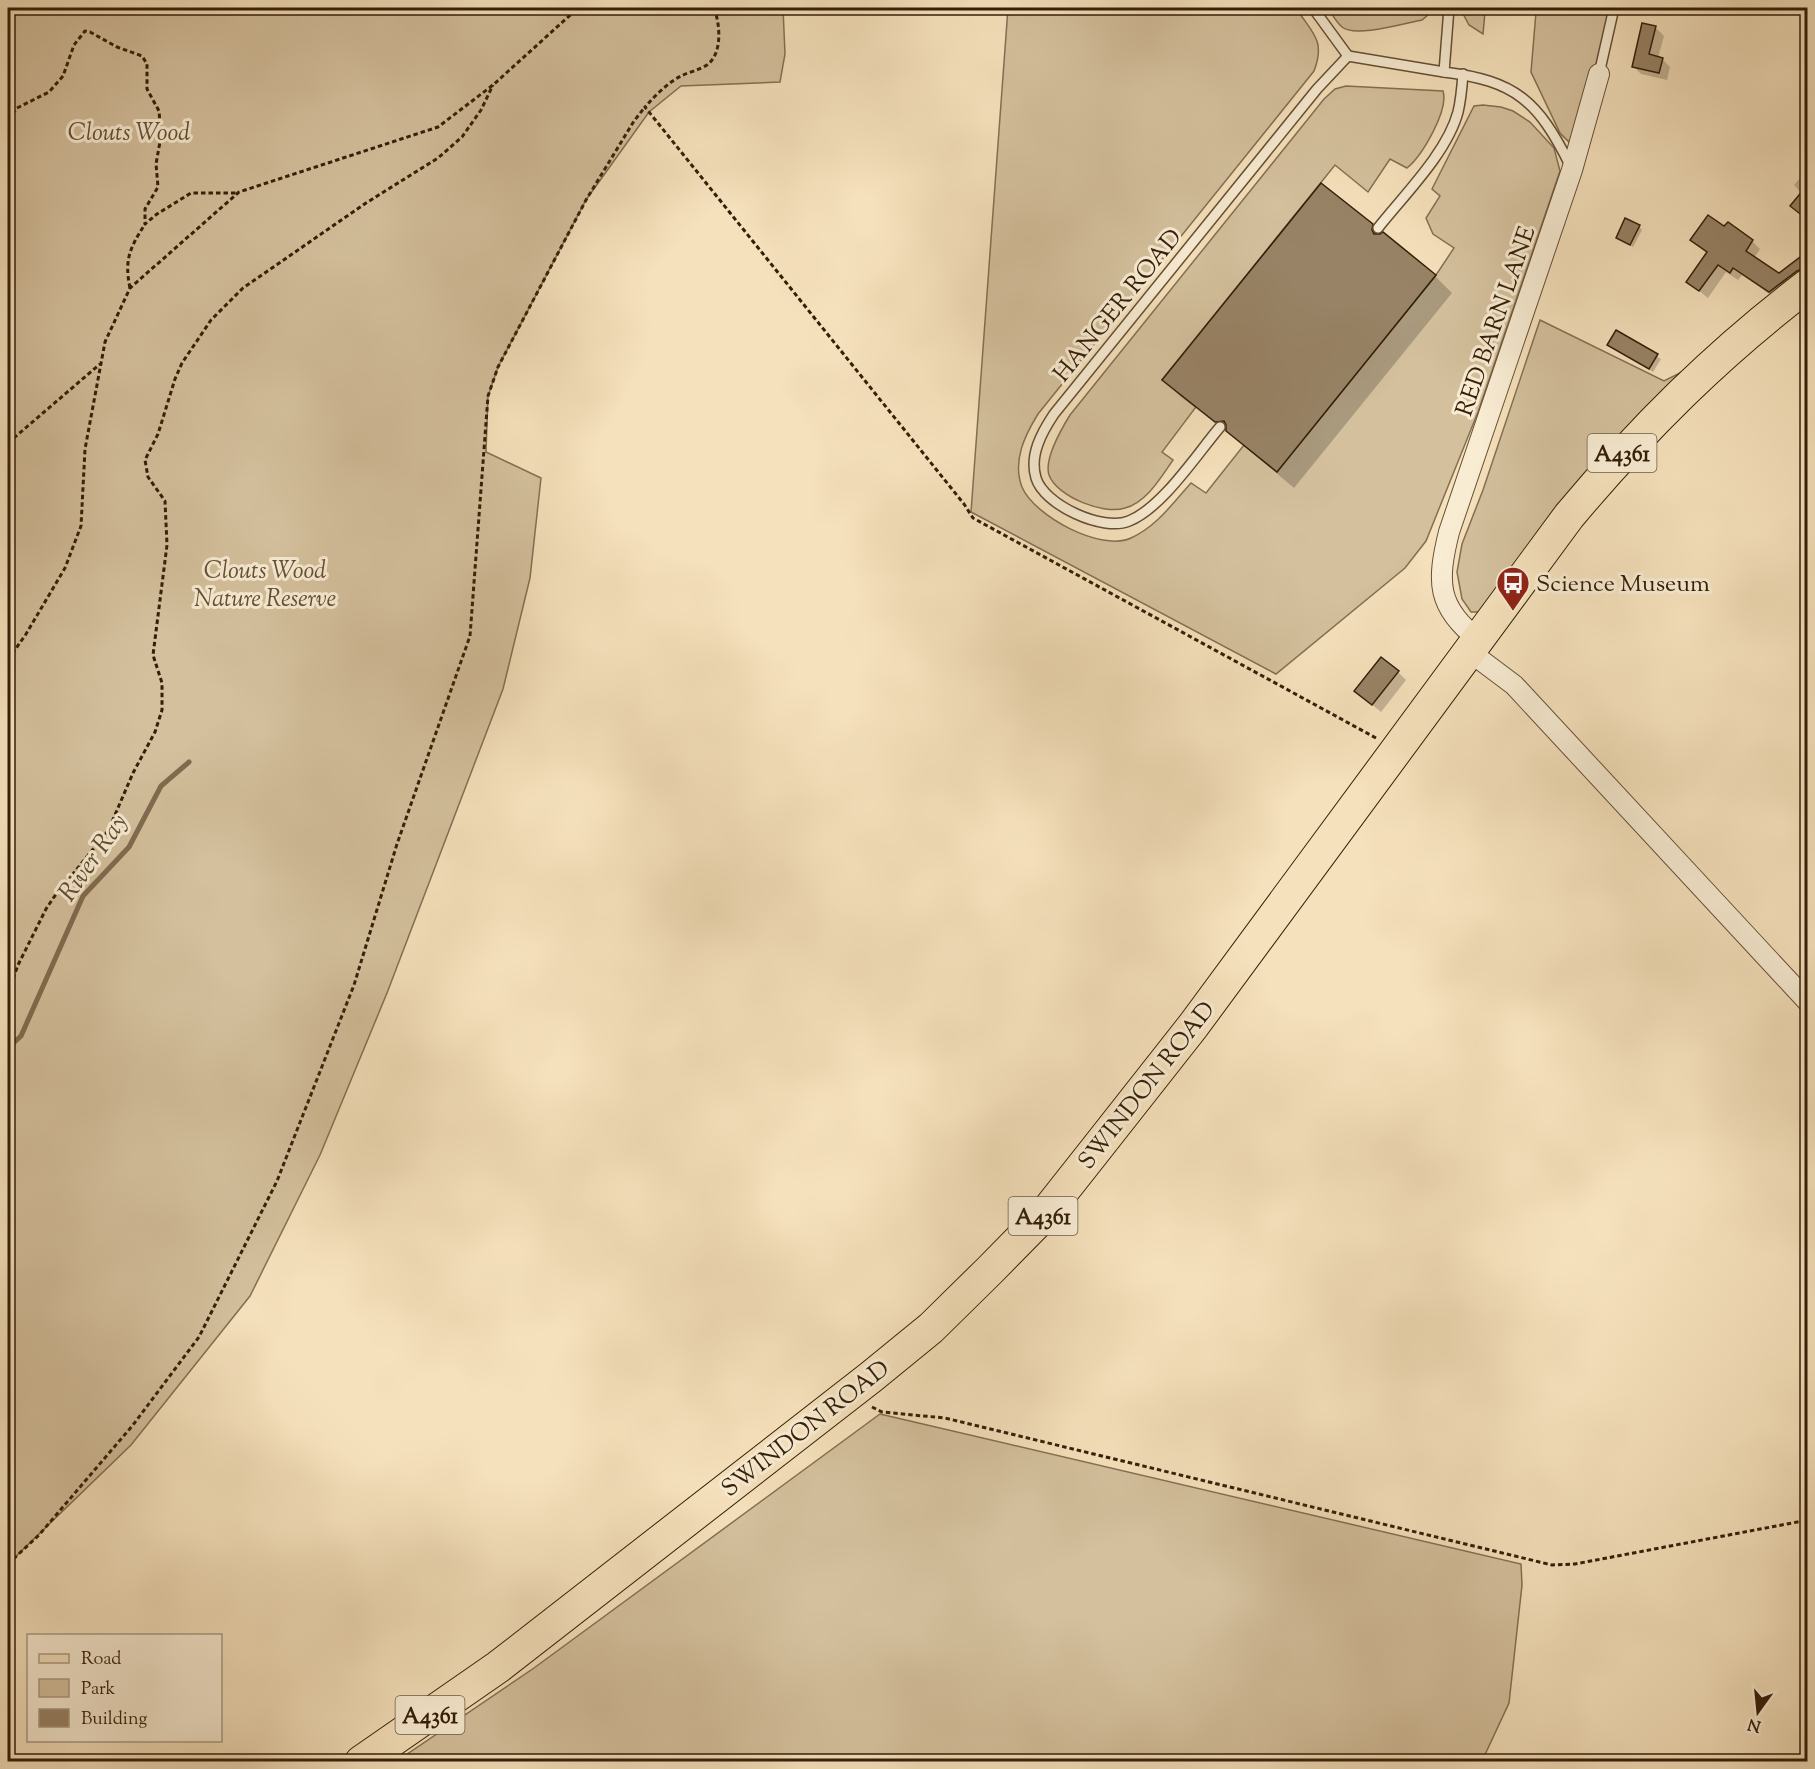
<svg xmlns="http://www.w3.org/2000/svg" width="1815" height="1769" font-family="'Sorts Mill Goudy',serif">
  <rect width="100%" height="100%" fill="#f5e1bc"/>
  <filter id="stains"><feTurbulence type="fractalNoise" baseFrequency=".00333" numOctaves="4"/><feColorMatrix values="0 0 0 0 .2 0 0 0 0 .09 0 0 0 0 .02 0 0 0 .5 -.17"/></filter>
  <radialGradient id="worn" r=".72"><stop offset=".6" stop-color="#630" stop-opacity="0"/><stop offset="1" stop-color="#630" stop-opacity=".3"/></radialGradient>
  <g fill="#d4c09d" stroke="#846f52" stroke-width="1.5">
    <path d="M8,8H783L785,54L780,82L681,86L649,112L586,200L498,367L488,396L486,452L541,478L530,578L503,689L387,993L320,1155L250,1296L131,1445L8,1564Z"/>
    <path d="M1008,8H1296C1312,33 1326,40 1314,71L1038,414C1025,435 1012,461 1022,487C1034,516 1101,552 1131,538C1156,527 1173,503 1191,483L1206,493L1244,445L1277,472L1436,275L1454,248L1433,234L1426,218L1440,196L1432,189L1474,106L1483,105L1501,107L1513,111L1530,122L1554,148L1560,171L1478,412L1426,541L1405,568L1276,674L971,512Z"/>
    <path d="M1328,8H1432L1429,14L1422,20C1405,23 1355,38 1342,27C1336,22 1332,14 1328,8Z"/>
    <path d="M1460,8H1504V13L1485,12L1483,34L1469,25Z"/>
    <path d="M1516,8H1610L1594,73L1572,145L1560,133L1531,72L1536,12L1516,10Z"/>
    <path d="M1346,86L1443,91C1449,110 1422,156 1407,168L1390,159L1368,192L1335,165L1162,380L1196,407L1162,452L1173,460C1161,477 1147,502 1125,508C1104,515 1057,497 1049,475C1044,459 1062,428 1070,415L1324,99L1335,89Z"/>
    <path d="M1540,320L1664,381L1694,366L1484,612H1471L1462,599L1457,572L1462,544L1483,490Z"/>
    <path d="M880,1414L1521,1564L1522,1585L1509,1703L1482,1761H397L534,1668Z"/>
  </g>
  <g fill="#0003">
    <path d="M1656,28L1664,36L1658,58L1662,59L1670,67L1667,80L1641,74L1633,66Z"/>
    <path d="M1804,173L1808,176V220L1800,214L1802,194L1794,185Z"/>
    <path d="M1372,225L1382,235L1435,276L1452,293L1294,488L1235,438L1181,397L1164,380Z"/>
    <path d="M1639,227L1642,230L1633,247L1617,237Z"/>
    <path d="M1725,228L1752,241L1760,249L1754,258L1779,275L1808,253V277L1778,300L1742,275L1738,280L1726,272L1708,298L1688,282L1708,254L1692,240Z"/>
    <path d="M1617,332L1661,359L1653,372L1613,348Z"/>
    <path d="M1398,672L1406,680L1381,712L1356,691Z"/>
  </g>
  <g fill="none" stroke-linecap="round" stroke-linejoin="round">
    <path stroke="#806b4f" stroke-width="5" d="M8,1048L21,1036L83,896L129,847L161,786L189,762"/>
  </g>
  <g fill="#988366" stroke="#331e08" stroke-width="1.5">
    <path d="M1642,23L1656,26L1649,54L1663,58L1659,73L1632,67Z"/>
    <path d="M1321,183L1373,224L1372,230L1374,234H1380L1383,232L1436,275L1277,472L1226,431V425L1224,421L1215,422L1162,380Z"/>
    <path d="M1808,184V220L1790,206Z"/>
    <path d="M1708,215L1724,226L1728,222L1753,240L1746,251L1779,273L1808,251V267L1797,271L1769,292L1733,268L1730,273L1718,265L1699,291L1686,282L1707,252L1690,240Z"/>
    <path d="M1625,218L1640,225L1630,245L1616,238Z"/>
    <path d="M1616,330L1658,354L1649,369L1607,345Z"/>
    <path d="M1381,657L1399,671L1372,705L1354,691Z"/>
  </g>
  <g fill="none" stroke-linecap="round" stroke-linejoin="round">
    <g stroke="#644f35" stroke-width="12">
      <g id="service">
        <path d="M1313,8L1348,56"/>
        <path d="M1449,8L1444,72C1516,81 1538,101 1570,165"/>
        <path d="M1348,56L1444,72"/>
        <path d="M1599,74L1614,8"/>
        <path d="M1378,228C1404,195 1447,153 1458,112C1461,100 1462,87 1463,74"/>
        <path d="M1220,427C1197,454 1162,508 1129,521C1103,532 1044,505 1036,478C1029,455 1042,432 1054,414L1317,89L1348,56"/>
      </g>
    </g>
    <g stroke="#644f35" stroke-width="22">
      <g id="minor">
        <path d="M1479,640C1436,607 1437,581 1449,532L1572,170L1599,74"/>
        <path d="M1470,652L1514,685L1808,1002"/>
      </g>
    </g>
    <g stroke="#331e08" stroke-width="34">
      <path id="primary" d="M361,1762L498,1667L871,1377L931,1328L990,1270L1044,1215L1093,1153L1193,1026L1569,516C1642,429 1717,354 1808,285"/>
    </g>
    <g stroke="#331e08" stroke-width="3" stroke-dasharray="4.5 3" stroke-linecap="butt">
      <path d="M714,8C720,24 723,53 707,65C699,70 689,72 681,76C667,83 655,96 645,107L964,504L973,518L1376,738"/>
      <path d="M8,120L17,108L49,92L63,76L74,45L85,31L90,32L117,47L142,56L147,64V89L159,111L161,136L156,164L158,187L145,209V224L157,214L191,193H237"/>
      <path d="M130,288C124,259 130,248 145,224"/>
      <path d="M8,443L100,364"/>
      <path d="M8,660L26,634L65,568L81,526L85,449L105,342L130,288L239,192L438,127L493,85L578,8"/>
      <path d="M8,993L18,965L46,909L54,897L108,831L133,773L155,732L162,710V683L153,655L167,545L165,501L148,477L145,460L158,434L175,379L182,363L211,320L243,288L366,203L438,158L462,137L481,110L493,85"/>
      <path d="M872,1407L882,1412L945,1418L1552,1565L1575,1564L1808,1520"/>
      <path d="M8,1564L39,1535L133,1425L199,1337L277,1181L354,985L397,844L470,636L488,396L498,367L586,200L634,121L645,107"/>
    </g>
    <use href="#service" stroke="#f8ecd3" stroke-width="9"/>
    <use href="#minor" stroke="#f8ecd3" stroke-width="20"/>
    <use href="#primary" stroke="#f5e1bc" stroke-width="32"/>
  </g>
  <defs>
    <g id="bus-pin" transform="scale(1.725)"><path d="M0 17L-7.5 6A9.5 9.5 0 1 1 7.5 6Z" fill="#8f2418" stroke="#f8ecd3"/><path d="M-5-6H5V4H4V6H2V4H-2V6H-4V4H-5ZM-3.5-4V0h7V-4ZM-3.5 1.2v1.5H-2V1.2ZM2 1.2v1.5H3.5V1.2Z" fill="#fff"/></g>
  </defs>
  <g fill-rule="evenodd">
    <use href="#bus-pin" x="1513" y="583"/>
  </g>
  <g text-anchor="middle" stroke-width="6" stroke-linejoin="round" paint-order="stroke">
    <g fill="#f8ecd3" stroke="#6e5c45" stroke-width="1.5">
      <rect x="1587.5" y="434" width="69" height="38" rx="4.5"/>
      <rect x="1008.5" y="1197" width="69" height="38" rx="4.5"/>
      <rect x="395.5" y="1696" width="69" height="38" rx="4.5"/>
    </g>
    <g font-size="22" font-weight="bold" fill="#331e08">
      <text x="1622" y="461">A4361</text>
      <text x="1043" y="1224">A4361</text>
      <text x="430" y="1723">A4361</text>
    </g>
    <g font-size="24" font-style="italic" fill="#634f35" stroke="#f8ecd3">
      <text x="129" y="140">Clouts Wood</text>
      <text x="265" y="578">Clouts Wood<tspan x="265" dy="28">Nature Reserve</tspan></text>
    </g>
    <g font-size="24" fill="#331e08" stroke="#f8ecd3">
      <text transform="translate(1117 305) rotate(-51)" y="8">HANGER ROAD</text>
      <text transform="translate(1495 321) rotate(-71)" y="8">RED BARN LANE</text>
      <text transform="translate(1146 1085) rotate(-52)" y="8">SWINDON ROAD</text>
      <text transform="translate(805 1428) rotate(-38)" y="8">SWINDON ROAD</text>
    </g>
    <g font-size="24" fill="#331e08" stroke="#f8ecd3" text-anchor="start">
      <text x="1536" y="591">Science Museum</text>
    </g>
    <g font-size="26" font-style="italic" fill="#604b32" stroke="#f8ecd3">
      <text transform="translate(92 857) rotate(-55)" y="9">River Ray</text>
    </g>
  </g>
  <rect width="1815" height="1769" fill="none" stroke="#f5e1bc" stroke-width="30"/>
  <rect x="9" y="9" width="1797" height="1751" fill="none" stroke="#331e08" stroke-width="3"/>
  <rect x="15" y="15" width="1785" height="1739" fill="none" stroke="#331e08" stroke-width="1.5"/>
  <rect x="27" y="1634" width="195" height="108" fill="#f8ecd3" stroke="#a99a82" stroke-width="1.5"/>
  <rect x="39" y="1654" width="30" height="9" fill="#f5e1bc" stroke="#a99a82" stroke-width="1.5"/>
  <text x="81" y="1664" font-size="18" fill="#331e08">Road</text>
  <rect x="39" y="1679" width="30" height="18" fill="#d4c09d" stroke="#a99a82" stroke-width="1.5"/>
  <text x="81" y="1694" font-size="18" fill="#331e08">Park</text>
  <rect x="39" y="1709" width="30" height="18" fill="#988366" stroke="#a99a82" stroke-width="1.5"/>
  <text x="81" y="1724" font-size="18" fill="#331e08">Building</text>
  <g transform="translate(1758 1712) rotate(195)" stroke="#f8ecd3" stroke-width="4.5" paint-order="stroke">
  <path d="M0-4.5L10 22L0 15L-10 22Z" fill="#331e08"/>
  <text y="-9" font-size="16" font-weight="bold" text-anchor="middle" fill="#331e08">N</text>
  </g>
  <rect width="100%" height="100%" filter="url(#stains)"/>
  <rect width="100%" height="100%" fill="url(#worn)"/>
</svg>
